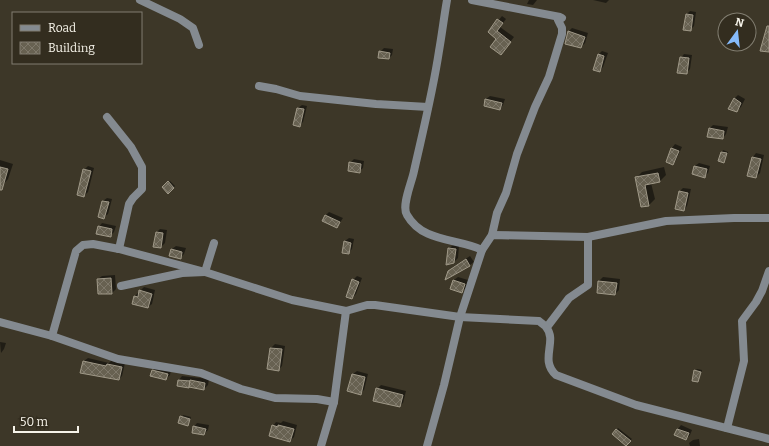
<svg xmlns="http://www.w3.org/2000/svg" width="769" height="446" font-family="Bitter,serif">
  <defs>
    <pattern id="building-cross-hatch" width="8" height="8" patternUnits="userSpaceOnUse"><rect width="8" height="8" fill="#676151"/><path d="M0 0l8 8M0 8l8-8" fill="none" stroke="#7e786a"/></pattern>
  </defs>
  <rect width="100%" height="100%" fill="#3d3728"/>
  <g fill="#0007">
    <path d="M529,0H537L533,5L527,4Z"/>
    <path d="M593,0H609L606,3Z"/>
    <path d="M690,11L696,12L694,26L690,30L687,14Z"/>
    <path d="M502,16L506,19L500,27L514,37L504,50L498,39L489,32Z"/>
    <path d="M572,28L588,33L585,43L581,47L568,32Z"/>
    <path d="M384,48L393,49L392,55L389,58L380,52Z"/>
    <path d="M602,51L608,53L603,67L600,71L598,55Z"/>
    <path d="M684,54L692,55L690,69L686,73L681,58Z"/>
    <path d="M738,95L745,99L741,107L737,111L734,99Z"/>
    <path d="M490,96L505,99L503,105L500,109L486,99Z"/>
    <path d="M302,105L307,106L303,122L299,126L298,108Z"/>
    <path d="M713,125L728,127L726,134L723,138L710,128Z"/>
    <path d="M675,144L682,147L676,160L673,164L667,161L672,148Z"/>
    <path d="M723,150L728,152L724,162L719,160Z"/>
    <path d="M756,153L764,155L760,173L756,177L748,175L753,157Z"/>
    <path d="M354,159L364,161L363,168L359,171L350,163Z"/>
    <path d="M0,160L13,164L8,179L3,185L0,184Z"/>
    <path d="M699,163L710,166L708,173L704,177L695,166Z"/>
    <path d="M88,166L94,168L88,192L84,196V170Z"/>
    <path d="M664,167L666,175L660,181L651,183L655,199L649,205L642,206L636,178L642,172Z"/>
    <path d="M170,181L175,186L169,192L163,187Z"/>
    <path d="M683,188L691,189L687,206L684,210L680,191Z"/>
    <path d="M107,198L112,199L108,214L104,217L103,201Z"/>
    <path d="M329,212L343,218L337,227L325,216Z"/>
    <path d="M102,223L116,226L114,232L110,236L99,227Z"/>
    <path d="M160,229L167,230L165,243L161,247L157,232Z"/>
    <path d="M349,238L354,239L352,249L348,253L343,252L345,241Z"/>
    <path d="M453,245L459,246L458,258L454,262L449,249Z"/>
    <path d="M176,246L186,248L184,254L180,258L172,249Z"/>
    <path d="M470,256L474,262L470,265L447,278L449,271L453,267Z"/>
    <path d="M115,275L116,289L112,293L98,279L102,276Z"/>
    <path d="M357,276L362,278L356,294L352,298L353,280Z"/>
    <path d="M458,277L468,280L466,288L462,291L454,280Z"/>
    <path d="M603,277L620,279L619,290L615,294L599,281Z"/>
    <path d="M144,287L155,290L152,304L148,307L135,296Z"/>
    <path d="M0,342L6,343L4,349L1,353Z"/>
    <path d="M275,344L285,346L282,366L278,370L268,368L271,348Z"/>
    <path d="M88,358L109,363L111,361L125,363L122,376L119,379L84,361Z"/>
    <path d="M156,367L171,370L170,375L166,379L153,371Z"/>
    <path d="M697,369L702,370L698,381L695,371Z"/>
    <path d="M357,371L368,374L364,390L360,394L353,374Z"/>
    <path d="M182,376L209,379L208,385L204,389L179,380Z"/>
    <path d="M381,385L406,391L403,403L399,406L377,389Z"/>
    <path d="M183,415L191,417L188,425L179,422Z"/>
    <path d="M283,421L297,425L294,437L290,441L273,426L276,422L281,423Z"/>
    <path d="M197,423L209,425L208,430L204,434L194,427Z"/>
    <path d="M681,425L692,430L690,435L686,439L678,429Z"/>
    <path d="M618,428L632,439L626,444L614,433Z"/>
    <path d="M699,439L700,446H690L689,443L693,440Z"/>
  </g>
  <g fill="url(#building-cross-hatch)" stroke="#a09988">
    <path d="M686,14L693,15L691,31L683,30Z"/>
    <path d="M497,19L503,23L497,31L511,42L501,55L490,47L496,39L488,32Z"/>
    <path d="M767,26H769V52L760,51Z"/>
    <path d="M568,31L585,37L581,48L565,44Z"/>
    <path d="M379,51L390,53L389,59L378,58Z"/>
    <path d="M598,54L604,56L600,72L593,70Z"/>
    <path d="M680,57L689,58L687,74L677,73Z"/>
    <path d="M734,98L741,103L737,112L728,109Z"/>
    <path d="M485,99L502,103L500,110L484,106Z"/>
    <path d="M297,108L304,109L300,127L293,125Z"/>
    <path d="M709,128L724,131L723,139L707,137Z"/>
    <path d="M671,148L679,151L673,165L666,162Z"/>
    <path d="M721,152L727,153L724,163L718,161Z"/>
    <path d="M752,157L761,159L756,178L747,176Z"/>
    <path d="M349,162L361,164L360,173L348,171Z"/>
    <path d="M694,166L707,169L705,178L692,174Z"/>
    <path d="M0,167L8,169L2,190H0Z"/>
    <path d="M83,169L91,171L84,197L77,195Z"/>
    <path d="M658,173L660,182L645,185L649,206L641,207L635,177Z"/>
    <path d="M168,181L174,188L168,194L162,187Z"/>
    <path d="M679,191L688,193L684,211L675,209Z"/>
    <path d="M102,201L109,202L104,219L98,217Z"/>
    <path d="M325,215L340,222L337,228L322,221Z"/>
    <path d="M98,226L112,229L111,237L96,234Z"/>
    <path d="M156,232L163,233L161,248L153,247Z"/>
    <path d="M344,241L351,243L349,254L342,253Z"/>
    <path d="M448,248L456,249L454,263L446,265Z"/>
    <path d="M171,249L182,252L181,259L169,256Z"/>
    <path d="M466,259L470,266L445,280L448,271Z"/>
    <path d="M111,278L112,294H98L97,279Z"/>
    <path d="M352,279L359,282L352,299L346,297Z"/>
    <path d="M453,280L465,284L462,293L450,289Z"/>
    <path d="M598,281L617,283L615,295L597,293Z"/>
    <path d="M139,290L152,294L148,308L132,304L134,296L138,297Z"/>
    <path d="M270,348L282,349L279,371L267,369Z"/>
    <path d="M83,361L106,366L107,364L122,367L119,380L80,373Z"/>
    <path d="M152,370L168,374L166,380L150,376Z"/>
    <path d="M694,370L701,372L698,382L692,381Z"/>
    <path d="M352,374L365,377L361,395L347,391Z"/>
    <path d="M178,380L190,381L189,388L177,386Z"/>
    <path d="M190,380L205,383L204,390L189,387Z"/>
    <path d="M376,388L403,395L400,407L373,401Z"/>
    <path d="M180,416L190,419L188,426L178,423Z"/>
    <path d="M272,425L278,427V425L294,429L290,442L269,436Z"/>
    <path d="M193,426L206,429L204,435L192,433Z"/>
    <path d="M616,429L631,441L626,446L612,434Z"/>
    <path d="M677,429L689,433L686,440L674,435Z"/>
  </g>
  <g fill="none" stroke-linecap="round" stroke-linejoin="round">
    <g stroke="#848a90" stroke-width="8">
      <path d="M140,0L180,19L193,28L199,45"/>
      <path d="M447,0C444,17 442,34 439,51C433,91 423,131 414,171C412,182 401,206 407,215C423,243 457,238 482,250L492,235L588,237L666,221L734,218H769"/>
      <path d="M472,0L560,17L562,18L558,20L562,28V34L549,77L535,107L517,154L506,193L497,213L492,235"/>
      <path d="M259,86L276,89L300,96L376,104L428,107"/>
      <path d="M107,117L131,147L142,167V189L133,198L129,204L119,249"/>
      <path d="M121,286L182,273L205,272L214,243"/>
      <path d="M0,322L52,336L118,359L201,373L241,389L275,398L317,399L334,402"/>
      <path d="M547,327L569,298L588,285V237"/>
      <path d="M52,336L76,251L83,245L93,244L119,249L205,272L292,300L346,311L367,305H375L460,317L539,321C541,323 545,325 546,327C558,341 539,360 556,375L636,405L769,439"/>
      <path d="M727,428L744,361L742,321L756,302L762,291L769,271"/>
      <path d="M321,446L334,402L346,311"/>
      <path d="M427,446L444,385L460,317L482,250"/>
    </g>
  </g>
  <rect x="12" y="12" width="130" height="52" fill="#332d1f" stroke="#817d70"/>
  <rect x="20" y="25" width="20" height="6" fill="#848a90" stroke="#817d70"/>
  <text x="48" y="32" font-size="12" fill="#f7f4ea">Road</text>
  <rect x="20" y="42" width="20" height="12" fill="url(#building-cross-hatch)" stroke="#817d70"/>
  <text x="48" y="52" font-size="12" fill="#f7f4ea">Building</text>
  <g transform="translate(737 32) rotate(15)"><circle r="19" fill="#332d1f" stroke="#817d70"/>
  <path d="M0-3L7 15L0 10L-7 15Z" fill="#86bbfb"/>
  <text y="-6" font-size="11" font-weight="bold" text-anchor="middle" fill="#f7f4ea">N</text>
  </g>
  <path d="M14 426v6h64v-6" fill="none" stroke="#f7f4ea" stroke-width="2"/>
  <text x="20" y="426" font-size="12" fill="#f7f4ea" stroke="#332d1f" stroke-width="3" paint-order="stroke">50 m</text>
</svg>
